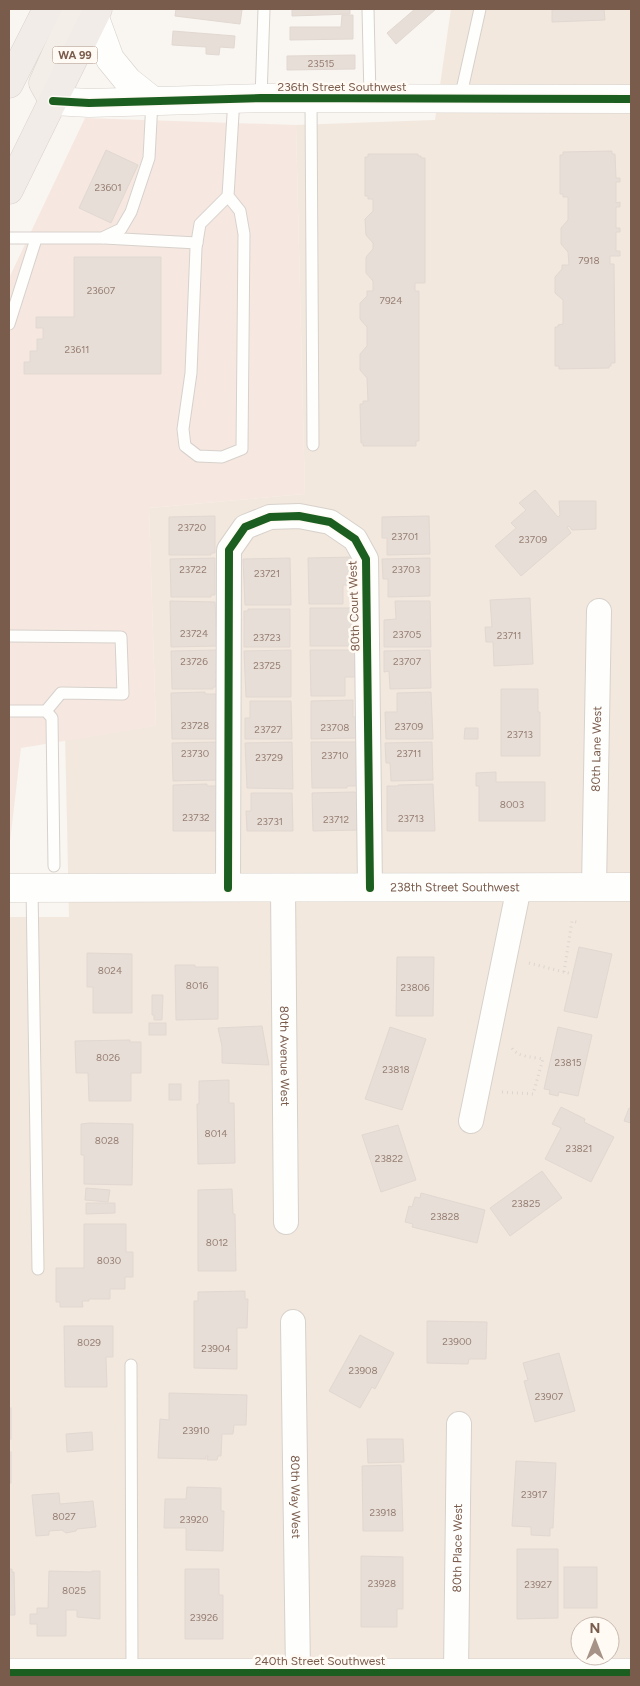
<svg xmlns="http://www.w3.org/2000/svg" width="640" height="1686" font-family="Figtree,sans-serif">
  <rect width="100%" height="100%" fill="#f9f5f0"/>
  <path fill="#f2e8de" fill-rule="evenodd" d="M451,9H631V1677L9,1659V917H69L65,731L156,726L149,508L305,494L296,125L435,120ZM580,1626H610V1656H580Z"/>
  <path fill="#f6e8e1" d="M85,118L296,125L305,494L149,508L156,726L21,748L9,850V278Z"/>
  <g fill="#e6ded7" stroke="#e2d8d2">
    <path d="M176,9H235L242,10L240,24L175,16Z"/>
    <path d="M292,9H350V14L292,16Z"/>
    <path d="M415,9H436L396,44L387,33Z"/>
    <path d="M552,9H604L605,20L552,22Z"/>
    <path d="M342,15H353V39L290,40V27H341Z"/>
    <path d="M173,31L235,36L234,48L220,47L219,55L206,54V47L172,45Z"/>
    <path d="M355,55V69L287,70V56Z"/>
    <path d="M106,150L138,165L111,223L79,208Z"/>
    <path d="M612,151V154H615L616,178H620V182H616V203L620,202V207H616V228H620V232H616V251H620V256H610V264H614L615,363H611V366H609V368L559,369V366H555V327H558V325L563,324V300L555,293V277L562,269V265H569L568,252L561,244V228L568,220V197H563V194H560V155H563V152Z"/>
    <path d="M368,154H418V156H421V158H425V283H415V291H419V441H416V446H363V443H361L360,404H363V401H368L367,378L360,370V354L367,346V327L360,319V303L367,296V291H373V281L366,273V257L373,249V243L366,235L365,219L373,211V199H368V196H365V157H368Z"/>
    <path d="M74,257H161V374H24V362H30V351H37V339H43V328H36V317H74Z"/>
    <path d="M535,490L558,517L560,515L559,501H596V529L572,530L569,526L567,527L571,533L521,576L495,546L516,528L511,523L526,510L519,503Z"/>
    <path d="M215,516V553H211V555H169V517Z"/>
    <path d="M429,516L430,554L387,555V538H382V517Z"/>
    <path d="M355,557V585H343V604H309L308,558Z"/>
    <path d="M215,558V595H211V597H171L170,559Z"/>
    <path d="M290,558L291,605H245L243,559Z"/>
    <path d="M430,558V596L388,597V579H383L382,559Z"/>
    <path d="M530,598L533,664L494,666L493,642H486L485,627H492L490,600Z"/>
    <path d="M170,601L215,602L217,646L171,647Z"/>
    <path d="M395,601H430L431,647H384V620L396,619Z"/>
    <path d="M310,608H352V609H355L357,646H310Z"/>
    <path d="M248,609H290V647H244V611H248Z"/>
    <path d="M217,650L216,687H213V689H172L171,651Z"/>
    <path d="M291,650V697H246L244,651Z"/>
    <path d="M310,650H357V677H345V696H311Z"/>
    <path d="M430,650L431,688L390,689L389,671L384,672V651Z"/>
    <path d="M501,689H538V712H540V756H501Z"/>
    <path d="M205,692V694H216L218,739H172L171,693Z"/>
    <path d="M431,692L433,739H386L385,712H397V693Z"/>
    <path d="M353,700V717H358V738L311,739V701Z"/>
    <path d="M250,701H291L292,739H245V718H250Z"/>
    <path d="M465,728H478V739H464Z"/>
    <path d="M218,742V780L173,781L172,743Z"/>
    <path d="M292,742L293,789L247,788L245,743Z"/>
    <path d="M311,742H358L357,786H347V788H312Z"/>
    <path d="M432,742L433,780L391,781L390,763H386L385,743Z"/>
    <path d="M496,772V782H545V821H479V786H476V773Z"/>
    <path d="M207,784V786H218L220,831H173V785Z"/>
    <path d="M433,784L435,831H387V786H398V785Z"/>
    <path d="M354,792L358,793L360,830L313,831L312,793Z"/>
    <path d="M251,793H292L293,831H247L246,811H251Z"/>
    <path d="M579,947L612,954L597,1018L564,1011Z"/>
    <path d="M87,953L132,954V1013H93V987H87Z"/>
    <path d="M397,957H434L433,1016H396Z"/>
    <path d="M175,965H195V967H218V1019L176,1020Z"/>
    <path d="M152,995H163L162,1020H154V1015H152Z"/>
    <rect x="149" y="1023" width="17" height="12"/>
    <path d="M262,1026L269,1065L222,1063V1046L218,1028Z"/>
    <path d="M390,1027L426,1039L402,1110L365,1099Z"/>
    <path d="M558,1027L592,1035L578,1096L559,1092L558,1096L549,1094L550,1090L544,1089Z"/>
    <path d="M130,1040V1042H141V1073H131V1101H89L88,1073H76L75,1041Z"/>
    <path d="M229,1080V1103H234L235,1163L198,1164L197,1104H199V1081Z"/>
    <rect x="169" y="1084" width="12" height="16"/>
    <path d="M561,1107L585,1119L584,1122L614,1137L591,1182L545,1159L561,1128L552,1124Z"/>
    <path d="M629,1108H631V1123L624,1121Z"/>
    <path d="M89,1123L133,1124L132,1185L84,1184V1155H81V1124Z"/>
    <path d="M398,1125L416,1180L381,1192L362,1135Z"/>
    <path d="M542,1171L562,1198L510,1236L490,1208Z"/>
    <path d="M86,1188L110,1190L108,1202L85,1200Z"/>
    <path d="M232,1189L233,1214H235L236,1271H198V1190Z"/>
    <path d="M421,1193L485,1210L477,1243L412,1227L413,1224L405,1222L409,1206L412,1207L415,1197L420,1198Z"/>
    <path d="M86,1203H115V1213L86,1214Z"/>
    <path d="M84,1224H126V1252H133V1277H125V1289H110V1299H89V1301H82L83,1307H60V1302H56V1268H84Z"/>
    <path d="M245,1291V1299H248L247,1328H237V1369L194,1368V1301H198V1292Z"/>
    <path d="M427,1321L487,1322L486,1359H469L468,1364L427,1363Z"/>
    <path d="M64,1326H113V1357H106L107,1387H65Z"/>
    <path d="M360,1335L394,1353L375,1389L372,1387L360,1408L329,1391Z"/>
    <path d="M559,1353L575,1411L535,1422L524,1381L528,1380L523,1363Z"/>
    <path d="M169,1393L247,1395L246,1425H234L233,1434H222L221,1456H218L217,1460H207L208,1456H206V1459L158,1458L160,1419L169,1420Z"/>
    <rect x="9" y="1408" width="2" height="31"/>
    <path d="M92,1432L93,1450L67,1452L66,1434Z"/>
    <path d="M367,1439H403L404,1462L368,1463Z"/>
    <rect x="9" y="1452" width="2" height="31"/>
    <path d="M516,1461L556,1463L553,1528H550V1536L531,1535V1527L512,1526Z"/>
    <path d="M401,1465L403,1531H363L362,1466Z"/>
    <path d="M187,1487L221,1488V1511H224L223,1551L186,1550V1528H164L165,1499H186Z"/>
    <path d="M59,1493L60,1504L93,1501L96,1527L77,1529L76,1531L66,1533L62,1530L49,1531V1535L36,1536L32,1495Z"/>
    <path d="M517,1549H558V1618L517,1619Z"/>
    <path d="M361,1556L403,1557V1609H397V1627H361Z"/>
    <rect x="564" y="1567" width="33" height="41"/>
    <path d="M9,1569H12V1572H14L15,1615H9Z"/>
    <path d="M185,1569H219V1595H223V1639H185Z"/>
    <path d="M49,1571L92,1572V1571H100V1619L77,1617V1610H66V1636H37V1624H30V1614H37V1608H48Z"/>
  </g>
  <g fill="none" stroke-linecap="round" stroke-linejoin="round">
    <g stroke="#d7d1cb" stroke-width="13">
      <g id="service">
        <path d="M368,9L370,98"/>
        <path d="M261,98L264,9"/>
        <path d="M311,98L313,445"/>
        <path d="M460,99L480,9"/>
        <path d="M228,196L200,224L196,248L191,373L183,429L185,446L198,456L222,457L242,449L244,234L240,211L228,196L234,98"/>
        <path d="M9,238H102L121,229L131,212L149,158L152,101"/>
        <path d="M104,238L197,243"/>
        <path d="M9,324L36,239"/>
        <path d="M9,636L121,637L123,694L61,693L46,711"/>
        <path d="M9,711H46L52,718L54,866"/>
        <path d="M32,888L38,1269"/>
        <path d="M131,1365L132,1673"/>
      </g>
    </g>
    <g stroke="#d7d1cb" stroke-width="26">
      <g id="minor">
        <path id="s1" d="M594,887L599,611"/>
        <path d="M228,888L229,550L245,527L270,517L299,516L330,522L355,539L366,559L370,888"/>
        <path id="s2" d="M283,888L286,1222"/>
        <path d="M471,1121L519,887"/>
        <path id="s3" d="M293,1322L298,1672"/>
        <path id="s4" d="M456,1672L459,1424"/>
      </g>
    </g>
    <g stroke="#d7d1cb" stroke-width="29">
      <g id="tertiary">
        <path d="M94,15L110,59L128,81L152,100"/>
        <path d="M53,101L89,103L261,98L631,99"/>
        <path id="s5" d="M9,888L631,887"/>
        <path d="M9,1673H631"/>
      </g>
    </g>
    <g stroke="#dad1cc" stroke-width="29">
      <path id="primary" d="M53,101L43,83L76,9"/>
    </g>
    <g stroke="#dad1cc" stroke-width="29">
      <g id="trunk">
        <path d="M9,84L47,9"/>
        <path d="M9,190L98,9"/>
      </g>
    </g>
    <g stroke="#dcd5d0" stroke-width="3" stroke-dasharray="1 4" stroke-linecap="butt">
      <path d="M529,963L572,974"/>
      <path d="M564,972L572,921L580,923"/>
      <path d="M502,1092L533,1094L543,1059C533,1057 517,1057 512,1048"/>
    </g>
    <use href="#service" stroke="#fefefd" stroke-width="11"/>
    <use href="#minor" stroke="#fefefd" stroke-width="24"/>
    <use href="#tertiary" stroke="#fefefd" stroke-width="28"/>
    <use href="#primary" stroke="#f3eee8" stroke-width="28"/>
    <use href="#trunk" stroke="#f2ece8" stroke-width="28"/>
    <g stroke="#fffaf3" stroke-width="11">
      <g id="cycleway">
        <path d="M53,101L89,103L261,98L631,99"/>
        <path d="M228,888L229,550L245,527L270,517L299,516L330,522L355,539L366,559L370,888"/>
        <path d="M9,1673H631"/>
      </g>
    </g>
    <use href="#cycleway" stroke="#1b5e20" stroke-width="8"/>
  </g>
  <g text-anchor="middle" stroke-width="5" stroke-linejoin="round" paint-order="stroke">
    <g font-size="10" fill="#977e72">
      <text x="321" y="67">23515</text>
      <text x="108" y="191">23601</text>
      <text x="589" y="264">7918</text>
      <text x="101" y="294">23607</text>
      <text x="391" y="304">7924</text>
      <text x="77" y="353">23611</text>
      <text x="192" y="531">23720</text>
      <text x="405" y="540">23701</text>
      <text x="533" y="543">23709</text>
      <text x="193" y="573">23722</text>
      <text x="406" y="573">23703</text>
      <text x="267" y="577">23721</text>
      <text x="194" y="637">23724</text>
      <text x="407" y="638">23705</text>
      <text x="509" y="639">23711</text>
      <text x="267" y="641">23723</text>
      <text x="194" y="665">23726</text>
      <text x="407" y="665">23707</text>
      <text x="267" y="669">23725</text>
      <text x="195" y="729">23728</text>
      <text x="409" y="730">23709</text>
      <text x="335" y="731">23708</text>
      <text x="268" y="733">23727</text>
      <text x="520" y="738">23713</text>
      <text x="195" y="757">23730</text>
      <text x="409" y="757">23711</text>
      <text x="335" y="759">23710</text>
      <text x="269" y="761">23729</text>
      <text x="512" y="808">8003</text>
      <text x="196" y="821">23732</text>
      <text x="411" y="822">23713</text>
      <text x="336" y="823">23712</text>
      <text x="270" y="825">23731</text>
      <text x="110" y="974">8024</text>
      <text x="197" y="989">8016</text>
      <text x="415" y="991">23806</text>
      <text x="108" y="1061">8026</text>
      <text x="568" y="1066">23815</text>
      <text x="396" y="1073">23818</text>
      <text x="216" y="1137">8014</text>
      <text x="107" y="1144">8028</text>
      <text x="579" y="1152">23821</text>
      <text x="389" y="1162">23822</text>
      <text x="526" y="1207">23825</text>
      <text x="445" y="1220">23828</text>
      <text x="217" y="1246">8012</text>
      <text x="109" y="1264">8030</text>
      <text x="457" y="1345">23900</text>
      <text x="89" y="1346">8029</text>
      <text x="216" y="1352">23904</text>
      <text x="363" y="1374">23908</text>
      <text x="549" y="1400">23907</text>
      <text x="196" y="1434">23910</text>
      <text x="534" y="1498">23917</text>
      <text x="383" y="1516">23918</text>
      <text x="64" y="1520">8027</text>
      <text x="194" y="1523">23920</text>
      <text x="382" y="1587">23928</text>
      <text x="538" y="1588">23927</text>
      <text x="74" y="1594">8025</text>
      <text x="204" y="1621">23926</text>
    </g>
    <rect fill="#fffaf3" stroke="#a28b7f" stroke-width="1" x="52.5" y="46.5" width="45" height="17" rx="4"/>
    <g font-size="11" font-weight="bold" fill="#7a5c4d">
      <text x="75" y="59">WA 99</text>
    </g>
    <g font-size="12" fill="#7a5c4d" stroke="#fffaf3">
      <text x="342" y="91">236th Street Southwest</text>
      <text transform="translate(354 606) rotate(-92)" y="4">80th Court West</text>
      <text dy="4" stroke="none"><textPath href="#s1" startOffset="138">80th Lane West</textPath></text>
      <text dy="4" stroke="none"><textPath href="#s5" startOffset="446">238th Street Southwest</textPath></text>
      <text dy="4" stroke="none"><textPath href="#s2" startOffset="168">80th Avenue West</textPath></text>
      <text dy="4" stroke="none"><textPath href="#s3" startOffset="175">80th Way West</textPath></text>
      <text dy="4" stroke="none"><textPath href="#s4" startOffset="124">80th Place West</textPath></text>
      <text x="320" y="1665">240th Street Southwest</text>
    </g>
  </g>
  <rect width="640" height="1686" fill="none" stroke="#7a5c4d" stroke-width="20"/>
  <g transform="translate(595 1641)"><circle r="24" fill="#fffaf3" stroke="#cabbb1"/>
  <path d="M0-4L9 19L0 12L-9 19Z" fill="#a69286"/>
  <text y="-8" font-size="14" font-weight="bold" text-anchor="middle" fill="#7a5c4d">N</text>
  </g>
</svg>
